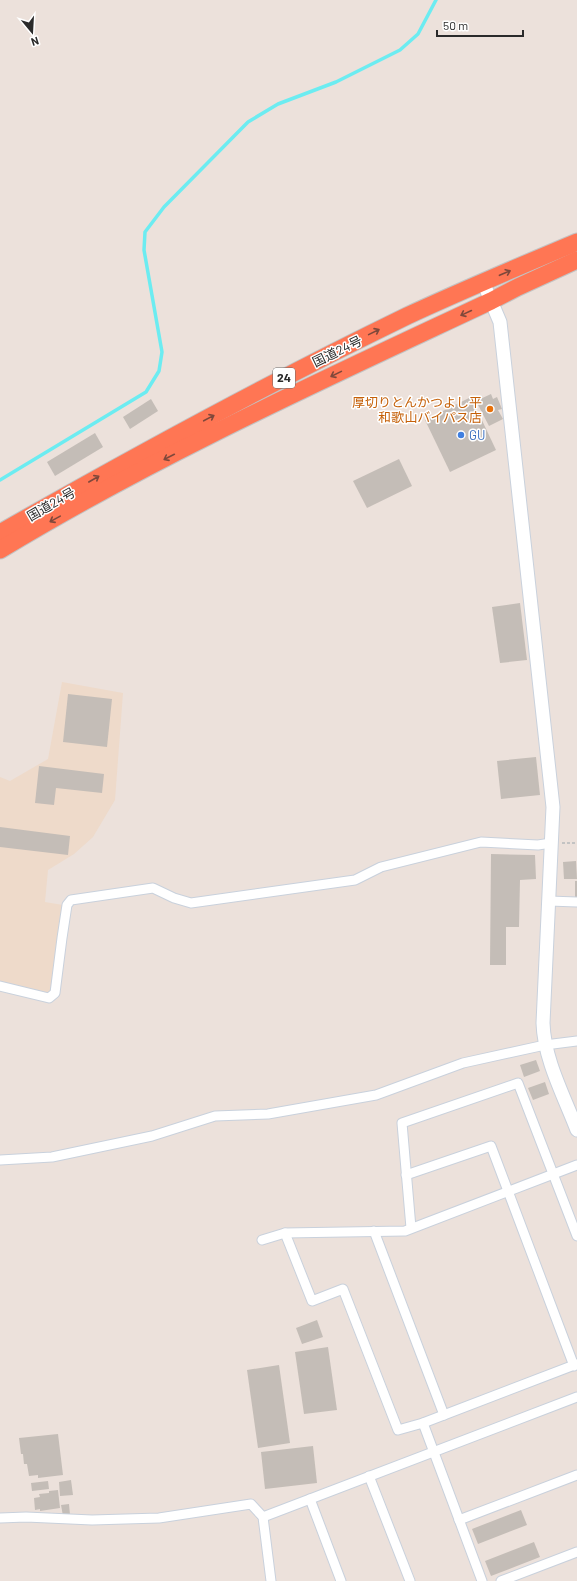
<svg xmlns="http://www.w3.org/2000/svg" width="577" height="1581" font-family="Barlow,'Noto Sans JP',sans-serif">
  <rect width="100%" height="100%" fill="#ece1db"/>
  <path fill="#eedaca" d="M62,682L123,693L115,800L93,837L74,854L48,870L45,902L63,905L52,990L47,995L0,982V777L10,781L48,759Z"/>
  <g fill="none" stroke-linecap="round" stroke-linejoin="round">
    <path stroke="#6cecf1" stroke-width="3.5" d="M0,480L146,392L159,371L162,352L144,250L145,232L164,207L248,122L278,104L336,82L400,50L418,34L436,0"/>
  </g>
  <g fill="#c4bdb7">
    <path d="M491,394L493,399L497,397L502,409L498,410L503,419L489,426L476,401Z"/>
    <path d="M471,397L496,450L450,472L425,420Z"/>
    <path d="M151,399L158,411L130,429L123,417Z"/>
    <path d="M95,433L103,447L55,476L47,462Z"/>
    <path d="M399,459L412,486L367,508L353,481Z"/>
    <path d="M520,603L527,660L500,663L492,607Z"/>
    <path d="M68,694L112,699L107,747L63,742Z"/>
    <path d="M536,757L540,795L501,799L497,761Z"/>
    <path d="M39,766L104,774L102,793L56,788L54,805L35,803Z"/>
    <path d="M0,827L70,836L68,855L0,847Z"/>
    <path d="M491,854L535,855L536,879L520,880L519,927H506V965H490Z"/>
    <path d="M576,861L577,879H564L563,862Z"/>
    <rect x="575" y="881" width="2" height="17"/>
    <path d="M536,1060L540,1071L524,1077L520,1065Z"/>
    <path d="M545,1082L549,1094L533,1100L528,1088Z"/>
    <path d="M317,1320L323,1337L302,1344L296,1328Z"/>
    <path d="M328,1347L337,1410L304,1414L295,1352Z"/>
    <path d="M279,1365L290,1443L258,1448L247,1370Z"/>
    <path d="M58,1434L63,1475L38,1478V1475L29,1476L27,1464H24L23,1454H21L19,1438Z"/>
    <path d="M313,1446L317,1483L265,1489L261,1452Z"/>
    <path d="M71,1480L73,1495L60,1496L59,1482Z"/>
    <path d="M48,1481L49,1489L32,1491L31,1483Z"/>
    <path d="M58,1490L60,1508L40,1511V1509L35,1510L34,1498L40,1497L39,1494L49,1493V1491Z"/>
    <path d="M69,1504L70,1515L63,1516L61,1505Z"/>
    <path d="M521,1510L527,1525L478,1544L472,1529Z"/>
    <path d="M534,1542L540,1557L491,1576L485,1561Z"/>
  </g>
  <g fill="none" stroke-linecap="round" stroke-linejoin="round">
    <g stroke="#c9d1dc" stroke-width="11">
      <g id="street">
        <path d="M549,901L577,902"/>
        <path d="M0,986L49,998L55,993L62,938L67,905L71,900L153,888L174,898L191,903L355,880L381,867L481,842L538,845L551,843"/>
        <path d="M0,1160L52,1157L152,1136L215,1116L268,1114L376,1095L463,1063L545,1045L577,1041"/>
        <path d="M406,1175L491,1146L574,1366"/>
        <path d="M411,1228L402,1123L518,1083L577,1236"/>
        <path d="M374,1231L444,1415"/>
        <path d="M285,1233L312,1301L343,1289L398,1430L423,1423L482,1581"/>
        <path d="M262,1240L285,1233L405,1231L577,1165"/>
        <path d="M423,1423L577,1364"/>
        <path d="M369,1476L410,1581"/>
        <path d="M310,1499L341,1581"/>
        <path d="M263,1517L577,1397"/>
        <path d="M0,1518L26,1517L92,1520L159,1518L251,1504L263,1517L271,1581"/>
        <path d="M459,1520L577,1475"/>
        <path d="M501,1581L577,1552"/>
      </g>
    </g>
    <g stroke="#c9d1dc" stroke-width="15">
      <path id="secondary" d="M483,282L500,322L553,807L543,1023C544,1059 564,1096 577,1130"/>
    </g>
    <g stroke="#c3c3c3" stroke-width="19">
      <g id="highway">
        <path d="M0,533C133,457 269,383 407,316C463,290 520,266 577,242"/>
        <path d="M0,550C157,455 325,379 491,301L518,287L577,260"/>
      </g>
    </g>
    <path stroke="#c3c3c3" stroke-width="2" stroke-dasharray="3 2" stroke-linecap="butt" d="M562,843H577"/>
    <use href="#street" stroke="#fff" stroke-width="9"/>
    <use href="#secondary" stroke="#fff" stroke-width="13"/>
    <use href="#highway" stroke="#ff7654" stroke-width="17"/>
  </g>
  <defs><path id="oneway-shaft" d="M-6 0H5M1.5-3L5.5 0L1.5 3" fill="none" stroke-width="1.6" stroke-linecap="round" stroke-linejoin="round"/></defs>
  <g stroke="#7f483b">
    <use href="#oneway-shaft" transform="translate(505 273) rotate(-23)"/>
    <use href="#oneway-shaft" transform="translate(466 313) rotate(155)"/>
    <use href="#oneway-shaft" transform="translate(374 332) rotate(-26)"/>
    <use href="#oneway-shaft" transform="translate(336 374) rotate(154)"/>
    <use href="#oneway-shaft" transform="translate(209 418) rotate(-28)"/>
    <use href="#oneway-shaft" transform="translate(169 457) rotate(153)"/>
    <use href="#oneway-shaft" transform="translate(94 479) rotate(-30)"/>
    <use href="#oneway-shaft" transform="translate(55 519) rotate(151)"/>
  </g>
  <circle fill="#e8710a" stroke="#fff" stroke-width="1.5" cx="490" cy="409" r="4"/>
  <circle fill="#3f7fe0" stroke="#fff" stroke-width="1.5" cx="461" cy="435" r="4"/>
  <g text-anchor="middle" stroke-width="3" stroke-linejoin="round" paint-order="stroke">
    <rect fill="#fff" stroke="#6a6a6a" stroke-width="1" x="273" y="368" width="22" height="20" rx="3"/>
    <g font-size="12" font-weight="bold" fill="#2a2a2a">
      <text x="284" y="382">24</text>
    </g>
    <g font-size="13" fill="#2a2a2a" stroke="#fff">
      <text transform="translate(337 351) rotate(-26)" y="5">国道24号</text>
      <text transform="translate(51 504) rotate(-30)" y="5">国道24号</text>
    </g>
    <g font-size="13" fill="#c56008" stroke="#fff" text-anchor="end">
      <text x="482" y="407">厚切りとんかつよし平<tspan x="482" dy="15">和歌山バイパス店</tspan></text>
    </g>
    <g font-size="13" fill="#366cbe" stroke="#fff" text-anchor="start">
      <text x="469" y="440">GU</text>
    </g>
  </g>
  <g transform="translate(32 32) rotate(162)" stroke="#ffffff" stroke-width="3" paint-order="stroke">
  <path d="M0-3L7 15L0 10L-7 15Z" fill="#2a2a2a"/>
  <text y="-6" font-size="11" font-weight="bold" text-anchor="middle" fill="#2a2a2a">N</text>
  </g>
  <path d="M437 30v6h86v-6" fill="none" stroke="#2a2a2a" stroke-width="2"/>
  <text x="443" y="30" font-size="12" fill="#2a2a2a" stroke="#ffffff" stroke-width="3" paint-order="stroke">50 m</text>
</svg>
